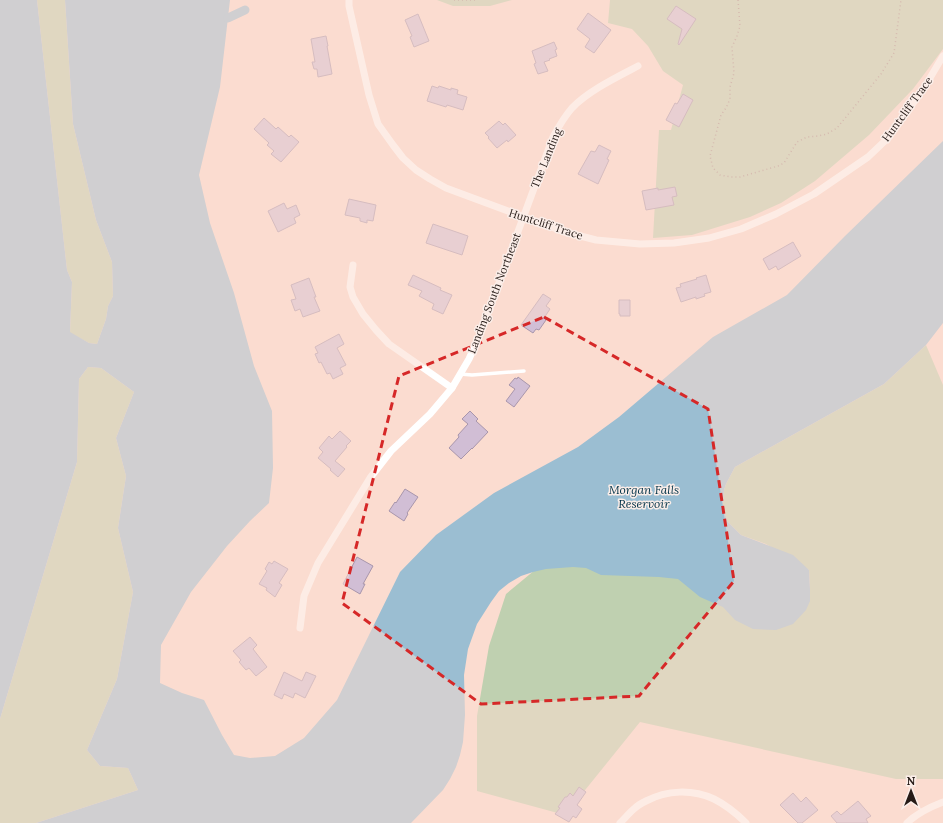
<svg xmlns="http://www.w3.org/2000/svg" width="943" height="823" font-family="Lora,serif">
  <rect width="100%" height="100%" fill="#fbdcd0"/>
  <g fill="#bfd0b0">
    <path d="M37,0H65L73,124L96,220L112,262L113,296L108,306L106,319L97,344L89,343L70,333L72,282L67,270Z"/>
    <path d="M437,0H512L490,6H453Z"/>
    <path d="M610,0H943V49L913,89L869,135L815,181L781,203L750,217L692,235L653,238L659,130H671L683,85L663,71L648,46L632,29L608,23Z"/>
    <path d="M926,345L943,385V779H896L640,722L565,815L477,791V716L489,646L506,594L541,565H622L810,601V589L809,570L766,544L741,535L727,521L723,504L724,490L726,484L735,467L884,384Z"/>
    <path d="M88,367L101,368L134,392L116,438L126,476L118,528L133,592L117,679L87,750L100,766L128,768L138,790L36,823H0V719L77,462L79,379Z"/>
  </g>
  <path fill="#9bbed2" d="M0,0H37L67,270L72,282L70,332L89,343L97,344L106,319L108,306L113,296L112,262L96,220L73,124L65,0H230L220,87L199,175L210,223L234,293L254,366L272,411L273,468L269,503L250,521L227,546L191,592L161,645L160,683L182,693L204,700L222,735L234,755L250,758L275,756L304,738L337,700L400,572L436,535L494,493L578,447L619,417L713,337L787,295L845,236L943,141V323L926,345L884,384L735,467L726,484L724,490L723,504L727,521L741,535L793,555L809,570L810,589V601L806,610L793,624L776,630L753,629L735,620L723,607L700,597L678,579L659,577L601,575L586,568L573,567L546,569L533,572L521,576L509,583L499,591L491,602L477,624L468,649L464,675L465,715L463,742L460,755L456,767L450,779L443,790L411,823H36L138,790L128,768L100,766L87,750L117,679L133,592L118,528L126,476L116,438L134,392L101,368L88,367L79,379L77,462L0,719Z"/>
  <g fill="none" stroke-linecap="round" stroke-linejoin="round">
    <path stroke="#9bbed2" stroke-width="9" d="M228,18L245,10"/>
  </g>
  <g fill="#d1bed5" stroke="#a896ac">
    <path d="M676,6L696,19L679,45L678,44L682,29L667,19Z"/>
    <path d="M588,13L611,30L594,53L585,47L590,39L577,29Z"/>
    <path d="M418,14L429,41L414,47L410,37L412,36L405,20Z"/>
    <path d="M326,36L328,46H327L332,74L318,77L317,69H314L312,62H315L311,39Z"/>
    <path d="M554,42L557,49L555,50L557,56L549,59L550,60L544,62L548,71L538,74L534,64L536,63L532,51Z"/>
    <path d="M432,86L438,88L439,86L451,90V88L458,90L457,94L467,97L463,110L447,105L446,107L427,101Z"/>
    <path d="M683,94L693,100L679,127L666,120L675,103L677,104Z"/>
    <path d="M264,118L276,129L278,127L289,137L291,135L299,142L281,162L271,154L274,151L267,145L269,143L254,129Z"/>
    <path d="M499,121L503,125L505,123L516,135L508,142L507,140L497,148L488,138L489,137L485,133Z"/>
    <path d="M599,145L611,151L607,159L609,160L598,184L578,174L591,151L595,152Z"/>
    <path d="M675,187L677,196L672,197L674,205L646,210L642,191L658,188V190Z"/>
    <path d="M349,199L376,205L373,221L367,220V223L360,221V218L345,215Z"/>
    <path d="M284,203L287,209L296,205L300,215L294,218L296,223L278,232L268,211Z"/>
    <path d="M433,224L468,236L462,255L426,243Z"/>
    <path d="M793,242L801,256L778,270L776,266L769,270L763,259Z"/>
    <path d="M413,275L441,288L440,290L452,295L443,314L432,309L434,304L419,296L422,291L408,285Z"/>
    <path d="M706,275L711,292L704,294L705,296L696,299V297L681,302L676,288L681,287L680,284L697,279L696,278Z"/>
    <path d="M309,278L316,297H314L320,311L303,317L300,309L295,311L291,300L296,299L291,285Z"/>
    <path d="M543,294L551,299L546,306L550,309L544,318L546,320L539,330L536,329L533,333L521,325Z"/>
    <path d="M619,300H630V316H620V314H619Z"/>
    <path d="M339,334L344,344L337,348L346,365L340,368L343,374L333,379L330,373L327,374L321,362L319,363L315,354L318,353L315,347Z"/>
    <path d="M518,377L530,386L514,407L506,401L515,389L509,385L515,378L517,379Z"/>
    <path d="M470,411L478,419L476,421L488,432L472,449V448L461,459L449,448L459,437L458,435L468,424L462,419Z"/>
    <path d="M340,431L351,441L346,446L347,447L335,461L345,469L338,477L330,470L331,469L318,458L323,452L319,448L329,436L332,439Z"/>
    <path d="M405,489L418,497L407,513L408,514L404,521L389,511L395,502L396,503Z"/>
    <path d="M357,557L373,566L363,584H365L360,594L343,584Z"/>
    <path d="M274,561L288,569L279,583L282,585L275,597L266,590L267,588L259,584L267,571L265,569L269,562L272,564Z"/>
    <path d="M250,637L257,645L253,649L267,667L256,676L249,668L246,670L239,662L241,660L233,651Z"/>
    <path d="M284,672L302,681L306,672L316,676L305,698L295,693L293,698L284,694L282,699L274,695Z"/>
    <path d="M579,787L586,792L577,805L582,809L576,818L573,816L569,822L555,814L560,808L558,807L565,797H567L570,793L573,796Z"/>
    <path d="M793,793L801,802L806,797L818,810L802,823H798L780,805Z"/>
    <path d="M858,801L871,816L866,819L868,823H837L831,816L837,811L841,815Z"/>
  </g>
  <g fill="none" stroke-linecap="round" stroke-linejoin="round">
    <g stroke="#a89188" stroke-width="1.5" stroke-dasharray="1 3" stroke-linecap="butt">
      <path d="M454,0H476"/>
      <path d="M738,0L740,26L737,36L732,47L734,73L730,87V99L726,108L721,115L710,156L713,168L720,175L731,177H740L778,166L784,163L797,142L807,137L818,136L827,134L837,128L881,74L894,53L901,0"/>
    </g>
    <path stroke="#fff" stroke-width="3.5" d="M460,374L472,375L524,371"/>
    <g stroke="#fff" stroke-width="7">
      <path d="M349,0V6L369,95L378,124L393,145L403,158L416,170L430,179L446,188L565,232L596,240L640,244L674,243L709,238L741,229L776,214L814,194L868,157L888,138L924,88L943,56"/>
      <path d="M353,265L350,287L353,297L363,314L376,330L389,344L452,388"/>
      <path d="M300,628L304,596L318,563L370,478L391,451L430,414L452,388L469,359L479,337L553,137C559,126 564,117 572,108C588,91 617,77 638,66"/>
      <path d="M620,823C625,818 630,812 635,808C638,805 642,803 646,801C667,790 692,789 714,799C726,805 737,814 746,823"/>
      <path d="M907,823C917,813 930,807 943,802"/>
    </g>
  </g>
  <path d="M0 0H943V823H0ZM544,317L708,409L734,581L639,696L481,704L342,603L399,376Z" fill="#fbdcd0" fill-opacity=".55" fill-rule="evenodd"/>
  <path fill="none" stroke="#d62828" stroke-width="3" stroke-dasharray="8 5" stroke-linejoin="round" d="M544,317L708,409L734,581L639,696L481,704L342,603L399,376Z"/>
  <g text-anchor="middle" stroke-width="3" stroke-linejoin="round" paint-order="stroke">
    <g font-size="11" fill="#261b17" stroke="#fbeee9">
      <text transform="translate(907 109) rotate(-54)" y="4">Huntcliff Trace</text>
      <text transform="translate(546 158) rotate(-68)" y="4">The Landing</text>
      <text transform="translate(546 224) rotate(18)" y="4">Huntcliff Trace</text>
      <text transform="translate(494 293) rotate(-69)" y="4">Landing South Northeast</text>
    </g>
    <g font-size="12" font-style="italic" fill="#003248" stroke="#fbeee9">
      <text x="644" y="494">Morgan Falls<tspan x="644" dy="14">Reservoir</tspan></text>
    </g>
  </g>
  <g transform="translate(911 791)" stroke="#fbeee9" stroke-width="3" paint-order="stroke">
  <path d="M0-3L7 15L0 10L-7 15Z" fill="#261b17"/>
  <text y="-6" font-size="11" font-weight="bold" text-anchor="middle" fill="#261b17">N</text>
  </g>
</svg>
